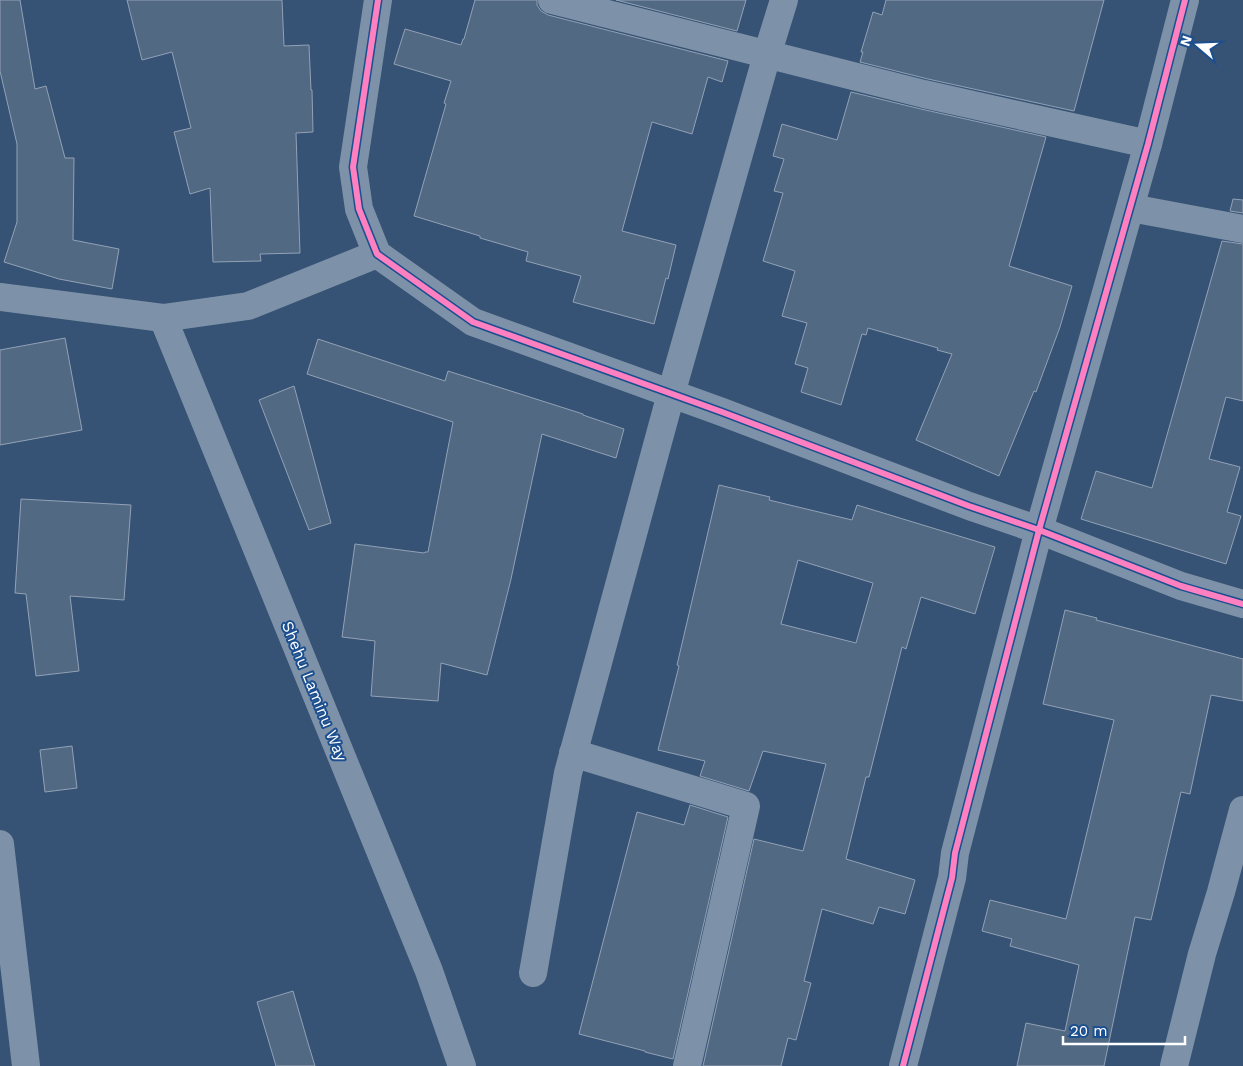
<svg xmlns="http://www.w3.org/2000/svg" width="1243" height="1066" font-family="'Work Sans',sans-serif">
  <rect width="100%" height="100%" fill="#365274"/>
  <g fill="#526984" stroke="#92a2b6" fill-rule="evenodd">
    <path d="M0,0H20L35,89L46,86L65,158H74L73,240L119,249L112,289L59,279L4,262L17,222V144L0,71Z"/>
    <path d="M127,0H282L284,46L309,45L311,90H312L313,132L296,133L300,253L260,254L261,261L213,262L210,188L190,194L174,132L191,128L172,52L142,60Z"/>
    <path d="M475,0H537V5L541,11L548,15L728,61L722,82L708,77L692,134L652,122L622,231L676,245L668,279L666,278L654,324L573,302L581,276L526,261L528,252L480,238V236L414,216L446,104L444,103L451,81L394,64L405,29L461,45L463,39H464Z"/>
    <path d="M616,0H746L737,31Z"/>
    <path d="M886,0H1104L1074,111L928,79L860,62L863,52H861L873,12L882,15Z"/>
    <path d="M851,92L921,109L1046,137L1009,266L1072,286L1060,327L1036,392L1034,391L999,476L916,440L952,354L937,350L938,348L868,328L866,335L862,334L841,405L801,392L808,368L795,364L807,323L782,316L795,271L763,261L783,193L774,191L784,159L773,156L782,124L837,140Z"/>
    <path d="M1233,199L1243,200V213L1230,211Z"/>
    <path d="M1222,241L1243,244V401L1226,397L1209,459L1240,467L1227,512L1241,516L1226,564L1081,519L1096,471L1152,488Z"/>
    <path d="M65,338L82,430L0,445V350Z"/>
    <path d="M318,339L445,381L448,371L583,414V415L624,429L616,458L542,434L511,579L487,675L441,663L438,701L371,696L375,641L342,637L355,544L424,553L425,552H428L453,422L307,374Z"/>
    <path d="M294,386L331,523L309,530L259,400Z"/>
    <path d="M719,485L770,497L769,500L852,520L857,505L995,547L975,614L921,597L906,649L902,647L869,777H866L846,859L915,880L905,914L879,907L873,924L822,909L804,981L811,983L796,1040L788,1038L781,1066H703L754,839L803,851L826,764L763,751L749,791L700,776L705,761L658,750L679,666L677,665ZM798,560L873,583L856,643L781,624Z"/>
    <path d="M21,499L131,505L124,600L70,596L79,671L36,676L26,594L15,593Z"/>
    <path d="M1065,610L1097,618L1096,620L1243,659V701L1211,695L1190,794L1181,792L1151,920L1135,917L1104,1066H1017L1026,1023L1065,1031L1079,965L1010,946L1012,939L982,931L990,900L1066,919L1114,720L1043,704Z"/>
    <path d="M72,746L77,788L45,792L40,750Z"/>
    <path d="M690,805L728,817L673,1059L645,1052V1051L579,1034L637,812L684,825Z"/>
    <path d="M293,991L308,1043L315,1066H276L257,1002Z"/>
  </g>
  <g fill="none" stroke-linecap="round" stroke-linejoin="round">
    <g stroke="#7d92a8" stroke-width="28">
      <path d="M378,0L353,167L359,209L377,254L473,322L722,412L969,506L1039,530L1181,586L1243,604"/>
      <path d="M552,0L924,94L1148,144"/>
      <path d="M1131,208L1243,229"/>
      <path d="M0,297L163,318L248,306L377,254"/>
      <path d="M163,318L429,971L462,1066"/>
      <path d="M573,753L746,806L687,1066"/>
      <path d="M0,844L26,1066"/>
      <path d="M533,973L568,773L671,394L767,55L784,0"/>
      <path d="M903,1066L952,878L955,853L1039,530L1148,144L1185,0"/>
      <path d="M1174,1066L1202,954L1221,892L1243,810"/>
    </g>
    <g stroke="#1b4f8f" stroke-width="9">
      <g id="cycleway">
        <path d="M378,0L353,167L359,209L377,254L473,322L722,412L969,506L1039,530L1181,586L1243,604"/>
        <path d="M903,1066L952,878L955,853L1039,530L1148,144L1185,0"/>
      </g>
    </g>
    <use href="#cycleway" stroke="#ff80c0" stroke-width="6"/>
  </g>
  <g text-anchor="middle" stroke-width="4" stroke-linejoin="round" paint-order="stroke">
    <g font-size="16" fill="#fff" stroke="#1b4f8f">
      <text transform="translate(315 691) rotate(68)" y="6">Shehu Laminu Way</text>
    </g>
  </g>
  <g transform="translate(1198 45) rotate(289)" stroke="#1b4f8f" stroke-width="4" paint-order="stroke">
  <path d="M0-4L9 19L0 12L-9 19Z" fill="#ffffff"/>
  <text y="-8" font-size="14" font-weight="bold" text-anchor="middle" fill="#ffffff">N</text>
  </g>
  <path d="M1063 1036v8h122v-8" fill="none" stroke="#ffffff" stroke-width="2.5"/>
  <text x="1070" y="1036" font-size="15" fill="#ffffff" stroke="#1b4f8f" stroke-width="4" paint-order="stroke">20 m</text>
</svg>
